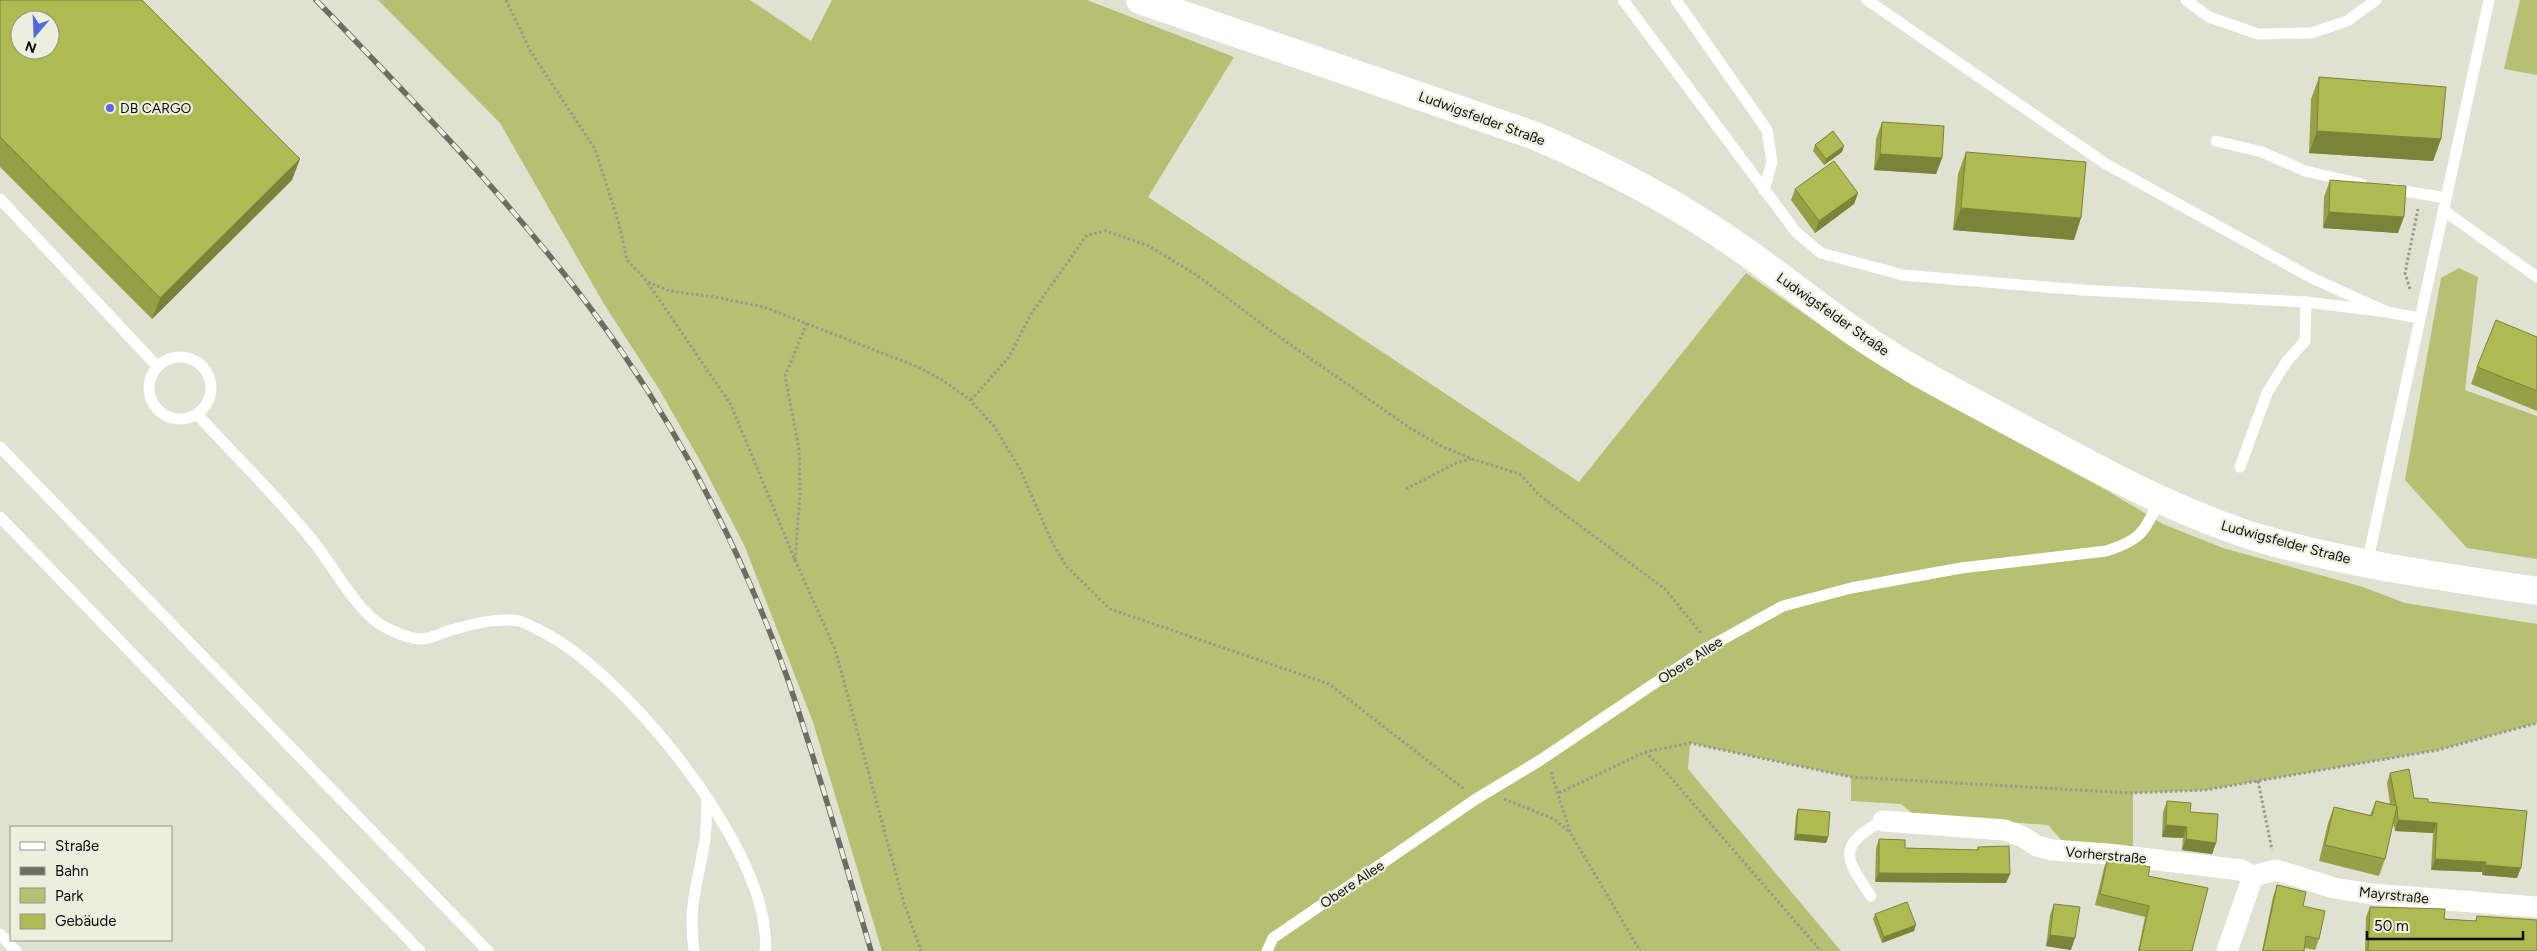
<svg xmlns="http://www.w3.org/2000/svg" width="2537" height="951" font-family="Figtree,sans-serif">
  <rect width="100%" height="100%" fill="#dfe2d1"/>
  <g fill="#b6bf72">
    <path d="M378,0H750L811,41L832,0H1087L1234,57L1148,197L1579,482L1746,273L1851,347L1915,387L2106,490L2163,524L2223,548L2363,587L2405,603L2537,624V723L2438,750L2322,770L2205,790L2133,793V847L2065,844L2048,825L1914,815L1901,804L1851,801V777L1690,743L1688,769L1841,951H882L813,722L745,547L702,464L659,389L604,304L500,123Z"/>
    <path d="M2520,0H2537V75L2504,69Z"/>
    <path d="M2459,268L2478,277L2465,390L2537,416V559L2467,548L2405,480L2441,278Z"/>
  </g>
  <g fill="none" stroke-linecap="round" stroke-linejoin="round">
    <g stroke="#989a8d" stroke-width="3" stroke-dasharray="2.5 2.5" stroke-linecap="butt">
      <path d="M506,0L531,52L595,149L619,224L627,260L648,282L670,291L715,297L764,307L918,367L942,380L968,398L994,426L1020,469L1052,542L1067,567L1110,609L1329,684L1464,789"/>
      <path d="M648,283L731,405L795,560L835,649L904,903L921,951"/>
      <path d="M2410,289L2405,273L2418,209"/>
      <path d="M971,400L1009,357L1031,314L1087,235L1106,231L1149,246L1198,276L1271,331L1410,428L1441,446L1472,459L1520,474L1540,496L1665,589L1701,633"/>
      <path d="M1406,489L1458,462L1471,459"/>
      <path d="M795,560L800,494L799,449L785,376L807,323"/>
      <path d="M1645,752L1664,770L1821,951"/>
      <path d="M1551,772L1570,832L1640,951"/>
      <path d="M2258,781L2272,850"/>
      <path d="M1559,793L1645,752L1690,743L1851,777L2132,793L2205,790L2438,750L2537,723"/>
      <path d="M1504,799L1554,819L1569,832"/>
    </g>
    <g stroke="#fff" stroke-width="11">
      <path d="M1623,0L1796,232L1821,253L1903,275L2082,290L2306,302L2387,312"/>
      <path d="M1676,0L1767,130L1772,162L1764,190"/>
      <path d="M1867,0L2106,164L2312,278L2387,312L2419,318"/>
      <path d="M2186,0L2209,17L2258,34L2311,33L2347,21L2376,0"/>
      <path d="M2216,141L2262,152L2305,171L2362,184"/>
      <path d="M2393,189L2446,198"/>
      <path d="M0,199L157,366"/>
      <path d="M2443,210L2537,277"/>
      <circle cx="180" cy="388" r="31"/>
      <path d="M197,414C235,456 277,496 313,541C331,563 358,613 383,626C394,632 410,639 423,639C431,638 440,634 448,631C470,625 495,617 519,621C526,623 533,627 539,630C622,670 753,833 764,926C765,934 767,943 765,951"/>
      <path d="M0,447L488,951"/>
      <path d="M2240,467L2267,393L2287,361L2305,341L2306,302"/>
      <path d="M0,517L420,951"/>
      <path d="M2367,564L2489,0"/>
      <path d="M1871,896C1846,860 1835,845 1883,821"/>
      <path d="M0,934L16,951"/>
      <path d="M694,951C688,907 697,886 704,845C707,830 706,814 707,799"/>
      <path d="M1267,951L1273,938L1476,799L1539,761L1707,648L1783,606L1851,588L1961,568L2106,551C2141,540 2145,532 2159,499"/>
    </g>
    <g stroke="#fff" stroke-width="21">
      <path d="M1883,821L2005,830L2023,837L2037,846L2052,850L2108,854L2241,870L2253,876L2227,951"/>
      <path d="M2253,876L2276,870L2334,888L2372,894L2537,907"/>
    </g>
    <path stroke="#fff" stroke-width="28" d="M1140,0L1533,135C1606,166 1675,202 1739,247C1784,278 1826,313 1871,343C1918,374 1968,399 2018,426C2096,468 2176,513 2262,539C2352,565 2445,577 2537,591"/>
    <g stroke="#6c6d63" stroke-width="5.5">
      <path id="rail" d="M316,0C424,112 533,223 622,352C690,451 746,564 787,677C818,767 844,859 871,951"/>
    </g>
    <use href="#rail" stroke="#ecefde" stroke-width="4" stroke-dasharray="11" stroke-linecap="butt"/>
  </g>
  <g fill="#97a047">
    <path d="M0,0L292,180L152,319L0,167Z"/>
    <path d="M2319,77L2441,139L2433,161L2309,153L2311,99Z"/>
    <path d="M1882,122L1942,158L1936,174L1874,170L1876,139Z"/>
    <path d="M1815,145L1842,152L1824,165L1813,151Z"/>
    <path d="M1966,152L2074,240L1953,230L1958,174Z"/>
    <path d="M2330,180L2398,233L2323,228L2324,197Z"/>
    <path d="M1795,189L1858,193L1854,204L1815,233L1791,200Z"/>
    <path d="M2537,337V411L2471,384L2477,367Z"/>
    <path d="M2390,773L2414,798L2428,802L2517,878L2482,875V872L2431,870L2433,833L2395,831L2393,823L2385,859L2379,876L2319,861L2328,823L2334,807L2370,815L2376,801L2390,804L2387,783Z"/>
    <path d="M2167,801L2190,812L2216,843L2212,854L2182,850L2183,838L2162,837L2163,812Z"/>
    <path d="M1798,809L1828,837L1826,843L1794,840L1796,815Z"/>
    <path d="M1879,839L1905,848L1977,850L1978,847L2010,874L2006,883L1875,882L1876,848Z"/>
    <path d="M2108,857L2148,876L2192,951H2138L2145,917L2095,905L2104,868Z"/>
    <path d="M2277,885L2303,906L2319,939L2315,950L2305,948L2304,951H2262L2273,897Z"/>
    <path d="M2054,904L2071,950L2046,946L2050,915Z"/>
    <path d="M2370,907L2444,919L2475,921L2477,916L2537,951H2365L2366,917Z"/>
    <path d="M1875,914L1914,931L1882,943L1873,919Z"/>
  </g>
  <g fill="#7b8239">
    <path d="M2317,131L2441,139L2433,161L2309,153Z"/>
    <path d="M1844,146L1842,152L1824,165L1826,159Z"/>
    <path d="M1880,154L1942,158L1936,174L1874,170Z"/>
    <path d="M300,159L292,180L152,319L160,298Z"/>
    <path d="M1858,193L1854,204L1815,233L1819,221Z"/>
    <path d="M1961,208L2081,218L2074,240L1953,230Z"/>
    <path d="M2329,212L2404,217L2398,233L2323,228Z"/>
    <path d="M2398,820L2437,823L2433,833L2395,831Z"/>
    <path d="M2166,825L2187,827L2183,838L2162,837Z"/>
    <path d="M1796,834L1828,837L1826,843L1794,840Z"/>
    <path d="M2186,839L2216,843L2212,854L2182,850Z"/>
    <path d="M2435,859L2486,862L2482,872L2431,870Z"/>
    <path d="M2485,865L2521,868L2517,878L2482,875Z"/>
    <path d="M1879,873L2010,874L2006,883L1875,882Z"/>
    <path d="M1916,925L1914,931L1882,943L1884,937Z"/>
    <path d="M2050,935L2075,938L2071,950L2046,946Z"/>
  </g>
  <g fill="#b0ba52" stroke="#7b8239" fill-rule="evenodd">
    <path d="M0,0H142L300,159L160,298L0,137ZM20,20H50V50H20Z"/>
    <path d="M2319,77L2446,87L2441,139L2317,131Z"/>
    <path d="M1882,122L1944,126L1942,158L1880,154Z"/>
    <path d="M1833,131L1844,146L1826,159L1815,145Z"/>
    <path d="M1966,152L2086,162L2081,218L1961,208Z"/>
    <path d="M1834,161L1858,193L1819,221L1795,189Z"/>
    <path d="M2330,180L2406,186L2404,217L2329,212Z"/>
    <path d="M2496,320L2537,337V391L2477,367Z"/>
    <path d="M2409,769L2414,798L2428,799V802L2527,811L2521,868L2485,865L2486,862L2435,859L2437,823L2398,820L2397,809V806L2396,805L2390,773Z"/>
    <path d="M2167,801L2191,803L2190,812L2218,814L2216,843L2186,839L2187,827L2166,825Z"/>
    <path d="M2376,801L2397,806L2385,859L2325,845L2334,807L2372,816Z"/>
    <path d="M1798,809L1830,812L1828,837L1796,834Z"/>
    <path d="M1879,839L1905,840V848L1978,850V847L2009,846L2010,874L1879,873Z"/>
    <path d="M2108,857L2150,867L2148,876L2208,888L2192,951H2139L2149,906L2100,894Z"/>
    <path d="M2277,885L2306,892L2303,906L2325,911L2319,939L2306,936L2304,951H2263Z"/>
    <path d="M1907,902L1916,925L1884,937L1875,914Z"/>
    <path d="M2054,904L2080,907L2075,938L2050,935Z"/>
    <path d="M2370,907L2445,909L2444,919L2476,921L2477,916L2537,920V951H2368Z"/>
  </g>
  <circle fill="#5369df" stroke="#ecefde" stroke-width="2" cx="110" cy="108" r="5"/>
  <g text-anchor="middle" stroke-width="4.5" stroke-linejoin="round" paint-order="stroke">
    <g font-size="14" fill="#0d0e09" stroke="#ecefde" text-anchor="start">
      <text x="120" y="113">DB CARGO</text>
    </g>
    <g font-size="14" fill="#0d0e09" stroke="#ecefde">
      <text transform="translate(1482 118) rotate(20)" y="5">Ludwigsfelder Straße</text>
      <text transform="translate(1833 314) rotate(35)" y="5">Ludwigsfelder Straße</text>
      <text transform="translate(2286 542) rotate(15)" y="5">Ludwigsfelder Straße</text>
      <text transform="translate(1690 660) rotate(-33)" y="5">Obere Allee</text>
      <text transform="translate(2106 855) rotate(5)" y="5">Vorherstraße</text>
      <text transform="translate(1352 884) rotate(-34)" y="5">Obere Allee</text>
      <text transform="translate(2394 895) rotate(6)" y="5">Mayrstraße</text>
    </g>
  </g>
  <rect x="10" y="826" width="162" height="115" fill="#ecefde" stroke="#939589"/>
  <rect x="20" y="842" width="25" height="8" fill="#ffffff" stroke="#939589"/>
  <text x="55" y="851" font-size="15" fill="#0d0e09">Straße</text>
  <rect x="20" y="867" width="25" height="8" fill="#6c6d63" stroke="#939589"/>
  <text x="55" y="876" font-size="15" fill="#0d0e09">Bahn</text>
  <rect x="20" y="888" width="25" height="15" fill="#b6bf72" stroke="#939589"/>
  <text x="55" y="901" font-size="15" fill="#0d0e09">Park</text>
  <rect x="20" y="914" width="25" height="15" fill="#b0ba52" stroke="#939589"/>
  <text x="55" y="926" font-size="15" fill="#0d0e09">Gebäude</text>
  <g transform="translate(35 35) rotate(199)"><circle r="24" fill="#ecefde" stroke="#939589"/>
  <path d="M0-4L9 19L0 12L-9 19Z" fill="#5369df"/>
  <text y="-8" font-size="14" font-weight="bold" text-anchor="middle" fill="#0d0e09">N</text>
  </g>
  <path d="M2367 931v8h156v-8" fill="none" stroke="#0d0e09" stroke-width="2.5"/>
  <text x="2374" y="931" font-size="15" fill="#0d0e09" stroke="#ecefde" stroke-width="4" paint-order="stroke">50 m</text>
</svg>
